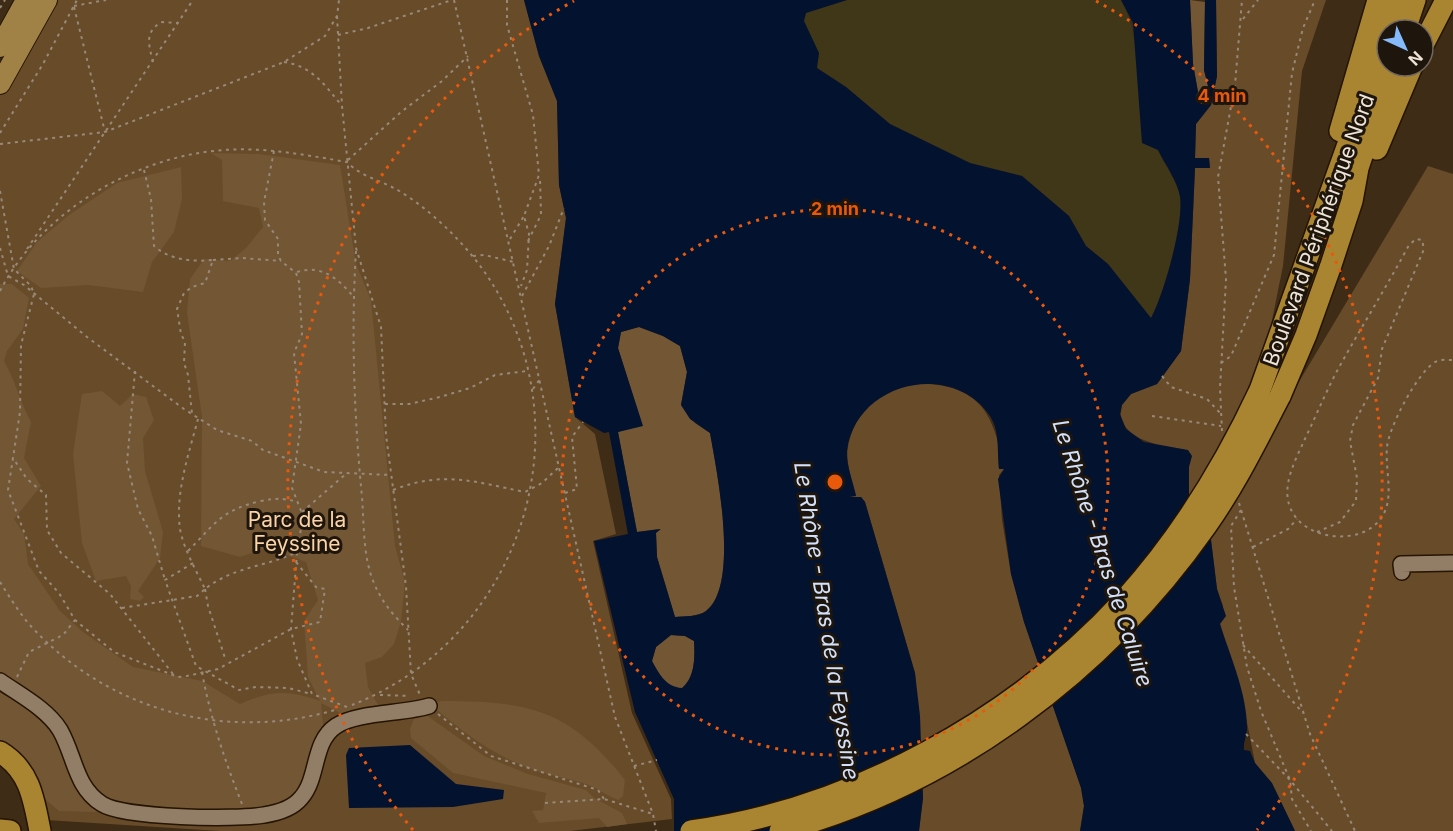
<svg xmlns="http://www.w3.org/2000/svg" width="1453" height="831" font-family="Inter,sans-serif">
  <rect width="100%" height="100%" fill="#3e2c17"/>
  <g fill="#684b29">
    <path d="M53,0H524L539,56L557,101L559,185L566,218L555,304L575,417L595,434L616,534L593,541L632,713L671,799L672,819L570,831H220L46,820L0,743V94Z"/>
    <path d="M1216,0H1326L1302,71L1283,266L1267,345L1262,451L1291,395L1428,166L1453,174V831H1295L1272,784L1255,763L1243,702L1220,624L1223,606L1217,589L1211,540L1189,495V467C1181,460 1172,451 1162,447C1142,438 1133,440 1120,419L1122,405L1131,394L1157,384L1181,351L1190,279L1195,168H1210L1209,158L1195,159L1196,124L1211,105L1217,76Z"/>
    <path d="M914,383C981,385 991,409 1005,468L999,475L1002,520L1011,574L1024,622L1081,787L1084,806L1080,831H919L923,798L915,673L865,502L861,497H848L856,495C853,485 849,473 848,463C844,440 859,410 879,397C889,390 903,387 914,383Z"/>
  </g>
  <g fill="#735634">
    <path d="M1190,0L1205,2L1204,70L1210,94L1208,101L1201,104L1196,96L1198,92L1193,64Z"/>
    <path d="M211,153L259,154L340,165L356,264L371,300L395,546L405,582L401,621L394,644L382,657L365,663L368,687L378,705L365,718L342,714L321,703L324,733L298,798C222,822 138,812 59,811L39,794L0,743V284H12L29,298L23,329L7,351L4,361C16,382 20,402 31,422L24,458L41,486L14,519L24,534L28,564L60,611L83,632L133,667L202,681L240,704C272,690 289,690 320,701L308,677L304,621L318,600L306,562L267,548L240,557L201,546L202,417L187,313L190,279L204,259L230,261L246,248L263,227L259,208L223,201L222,160Z"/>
    <path d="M181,167L182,199L174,232L152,262L143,292L88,285L41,288L17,271L37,242L69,215L117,183Z"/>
    <path d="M639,327L663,336L680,346L687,372L681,405L695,423L710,433C717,472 740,585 706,611C698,617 684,616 675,617L657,557L656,533L659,529L637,532L618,432L642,425L618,348L621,332Z"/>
    <path d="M102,391L120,406L133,394L146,397L154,420L143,438L145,471L163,532L160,558L138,591L144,597L140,601L130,599L131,586L126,576L96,581L82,543L73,454L82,394Z"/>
    <path d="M671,635L685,636L694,641C695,658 695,677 682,689C666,688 659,674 652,661L656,647Z"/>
    <path d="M442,701C529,701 569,709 625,780L623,796L618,800C607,796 599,789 589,785C568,778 546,775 526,767C491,753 464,733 436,709L433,703Z"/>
    <path d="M422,712L484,756L528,774L586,790L594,798L622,813L627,824L607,827L599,818L539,823L532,811L543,810L546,793L453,773L411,738L410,729L415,716Z"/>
  </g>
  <path fill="#3f3717" d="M847,0H1121C1136,29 1133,40 1139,70C1144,96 1150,124 1158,150C1164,165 1176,179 1180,195C1185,219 1163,296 1151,319L1108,264L1086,246L1069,216L1022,176L970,163L890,124L846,87L817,68L803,21L806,13Z"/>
  <g fill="#03122f" fill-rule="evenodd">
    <path d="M524,0H847L806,13L804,21L819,53L817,68L846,87L890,124L970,163L1022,176L1069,216L1086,246L1108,264L1151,318C1164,294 1184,223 1180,197C1178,182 1165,164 1158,150L1142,143L1133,23L1121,0H1190L1193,64L1198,92L1196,96L1201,104L1208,101L1210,94L1204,70L1205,0H1216L1217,76L1211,105L1196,124L1195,158H1209L1210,168H1195L1190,279L1181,351L1157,384L1131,394L1122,405L1120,414L1126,429L1144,442L1188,450L1192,456L1189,467V495L1211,540L1217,589L1226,616L1220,624C1230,656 1247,693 1247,728C1247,736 1243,742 1244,750L1250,751L1255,763L1272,783L1295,831H1080L1084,806L1081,788L1024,622L1011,574L998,479L1004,469H999C997,452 1000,431 990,416C951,359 855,383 847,451C846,465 853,481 856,496L849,497H861L865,502L915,673L920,716L923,798L919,831H674V799L635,712L594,541L628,534L609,432L604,433L575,417L555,304L566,218L559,185L557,101L539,56ZM639,327L663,336L680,346L687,372L681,405L690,419L710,433C717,472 740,585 706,611C698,617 684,616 675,617L657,557L656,533L661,529L637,532L618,432L643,426L618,348L621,332ZM671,635L685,636L694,641C695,658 695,677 682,688C666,687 659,674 652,661L656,647Z"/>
    <path d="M410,745L456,784L504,790L503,799L453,807L349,808L346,755L349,748Z"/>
  </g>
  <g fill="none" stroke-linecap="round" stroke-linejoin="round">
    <g stroke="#241401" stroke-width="18">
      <g id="minor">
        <path d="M1402,572L1401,564L1453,563"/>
        <path d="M0,681C20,695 47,709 60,730C75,756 75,787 102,804C124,818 236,820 264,815C277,813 292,809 301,798C319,778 312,742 336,726C357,712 403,714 429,706"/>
      </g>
    </g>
    <g stroke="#241401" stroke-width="22">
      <g id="major">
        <path d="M0,47L26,0"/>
        <path d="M0,84L47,0"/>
      </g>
    </g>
    <g stroke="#241401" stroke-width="24">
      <g id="highway">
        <path d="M1389,30L1399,0"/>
        <path d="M1405,30L1415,0"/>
        <path d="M1423,45L1446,0"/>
        <path d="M1340,131L1378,0"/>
        <path d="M1377,149L1412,66"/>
        <path d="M1260,390L1387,35"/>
        <path d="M1280,396L1306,335L1331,265L1352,201L1358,168L1392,66"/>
        <path d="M0,752C30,770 34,800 40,831"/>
        <path d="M0,830L10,831"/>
      </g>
    </g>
    <g stroke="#988a79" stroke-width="2" stroke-dasharray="3 4.5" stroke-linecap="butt">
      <path d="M454,0L615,717L653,814L656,831"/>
      <path d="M507,0V25L533,115L539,175L524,216L529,234L527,270L521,286"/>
      <path d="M74,6L106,0"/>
      <path d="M74,7L105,132"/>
      <path d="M0,8L5,0"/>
      <path d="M337,16L342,106L356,248L381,327L386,435L406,586L411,674L420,695"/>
      <path d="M1243,19L1258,0"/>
      <path d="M338,35L368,28L452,0"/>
      <path d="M153,62C149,45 144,33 161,22L178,23"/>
      <path d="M284,62C312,66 325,85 342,106"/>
      <path d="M0,133L43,64L77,0"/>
      <path d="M0,144L105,132L284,62L325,36L337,16L339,0"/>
      <path d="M274,151L264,202L265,220L278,239V255L281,261L296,273L299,282L302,334L294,353L301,424L292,488L303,516L297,553L291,629L297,659L312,694L347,707"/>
      <path d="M348,160L401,112L442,81L468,56"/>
      <path d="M144,170L151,199L154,246C170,260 192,262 213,260L205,283L192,287L184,293L177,309L181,334L185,342L184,363L188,375L192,414"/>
      <path d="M0,191L14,269L31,286L34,294L21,345L20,412L13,458"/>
      <path d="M510,239L524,216"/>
      <path d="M528,241L541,215L540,178"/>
      <path d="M0,248L8,276L24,285L87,337L184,409L217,430L252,441L263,450L324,472L390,475"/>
      <path d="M27,249L193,0"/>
      <path d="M356,251C351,332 354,415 362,497C364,523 363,553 372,578C380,600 392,614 408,630"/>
      <path d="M473,256L484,255L514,262"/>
      <path d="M213,260L242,258L281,261"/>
      <path d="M297,272C322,264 338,279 353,296"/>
      <path d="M0,291C41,212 135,156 224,150C265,147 306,155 347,162C359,175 378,180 394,188C426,206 455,234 478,263C593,415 527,636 352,705"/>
      <path d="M522,296L549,246L564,208"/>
      <path d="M1221,363L1231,356L1274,255L1292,73L1303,28L1315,0"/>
      <path d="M135,371L127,463L138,509L152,536L165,580"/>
      <path d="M1162,376L1171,387L1207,399L1220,413"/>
      <path d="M533,389L540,379"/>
      <path d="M385,404H409L440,397L470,388L495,375L527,371"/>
      <path d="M1152,416L1221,426"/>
      <path d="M198,419C189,453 175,493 180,529C184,550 196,570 205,589C233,567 264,567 295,553"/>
      <path d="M1222,431L1220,388L1226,279L1218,177L1235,85L1242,0"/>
      <path d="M393,490C444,470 475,482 525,492L542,483L559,467"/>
      <path d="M565,493L577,489L572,437L583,422"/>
      <path d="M1239,503L1310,734L1355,831"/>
      <path d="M1241,510L1231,526L1234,587L1247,667L1261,711L1290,780L1292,799L1311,831"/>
      <path d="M302,512L347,473"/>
      <path d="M1317,532L1340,522L1356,501L1357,478L1350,441L1353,425L1378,378L1382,349L1424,249L1422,240L1416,239L1409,245C1386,288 1360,329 1337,371C1325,394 1315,418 1304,441C1292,467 1276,497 1299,521C1321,543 1372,543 1385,511C1393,493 1385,467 1387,447C1389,427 1417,373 1435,362C1441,359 1447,360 1453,360"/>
      <path d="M1253,547L1288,529L1297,519"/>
      <path d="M188,551C215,524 221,510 261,501C276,498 283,498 298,502"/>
      <path d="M193,563L165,580L196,666L239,690L256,687L288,688L312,694"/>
      <path d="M0,582C9,596 18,611 29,624C107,711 226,743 338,709"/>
      <path d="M205,589L208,606L226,661"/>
      <path d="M122,608L197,596L205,589"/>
      <path d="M1243,645L1303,713"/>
      <path d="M202,672C210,717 225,761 242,804"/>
      <path d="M173,674L110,594L61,553L47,530L46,495L27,479L13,458L8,490L39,571L59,593L75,620L114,652L178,677L187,676L218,669L291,629L320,622L325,589L316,587L296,562"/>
      <path d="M17,677L29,652L63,635L75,620"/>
      <path d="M380,695L410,696"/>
      <path d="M438,714L491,756L598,790L604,799"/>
      <path d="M1246,734L1290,780L1332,831"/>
      <path d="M634,766L657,760"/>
      <path d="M545,803L604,799L653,814"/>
    </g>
    <use href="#minor" stroke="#927d66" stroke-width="15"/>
    <use href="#major" stroke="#a08246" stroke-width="20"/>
    <use href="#highway" stroke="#aa8531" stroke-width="21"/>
    <g stroke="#241401" stroke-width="24" stroke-linecap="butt">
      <g id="highway-bridge">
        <path d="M691,831C853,809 1015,719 1125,599C1181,537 1225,465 1260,390"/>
        <path d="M780,831C953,785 1104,671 1206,526C1235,485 1257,440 1280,396"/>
      </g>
    </g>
    <use href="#highway-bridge" stroke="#aa8531" stroke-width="21"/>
  </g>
  <g fill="none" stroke="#e8590c" stroke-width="3" stroke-dasharray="3 6">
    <circle cx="835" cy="482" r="273"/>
    <path d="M413 830A547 547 0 0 1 574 1M1096 1A547 547 0 0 1 1257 830"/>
  </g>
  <g text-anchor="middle" stroke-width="6" stroke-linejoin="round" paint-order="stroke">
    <g font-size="21" fill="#efe4d7" stroke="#1e160d">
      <text transform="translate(1319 230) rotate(-70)" y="7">Boulevard Périphérique Nord</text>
    </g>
    <g font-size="21" fill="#fcd3a6" stroke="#1e160d">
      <text x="297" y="527">Parc de la<tspan x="297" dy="24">Feyssine</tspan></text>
    </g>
    <g font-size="22" font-style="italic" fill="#d3e2fa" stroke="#1e160d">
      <text transform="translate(1103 553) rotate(72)" y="8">Le Rhône - Bras de Caluire</text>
      <text transform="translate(827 621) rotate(81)" y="8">Le Rhône - Bras de la Feyssine</text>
    </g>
  </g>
  <circle cx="835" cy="482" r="9" fill="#e8590c" stroke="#1e160d" stroke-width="3"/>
  <g font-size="18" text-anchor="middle" font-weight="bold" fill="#e8590c" stroke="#1e160d" stroke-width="6" stroke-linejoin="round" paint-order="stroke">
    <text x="1222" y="102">4 min</text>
    <text x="835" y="215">2 min</text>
  </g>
  <g transform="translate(1405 48) rotate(135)"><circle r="28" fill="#1e160d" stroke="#72685e" stroke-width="1.5"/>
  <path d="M0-4.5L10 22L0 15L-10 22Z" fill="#86bbfb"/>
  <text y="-9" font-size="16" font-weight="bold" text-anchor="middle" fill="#efe4d7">N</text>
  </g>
</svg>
